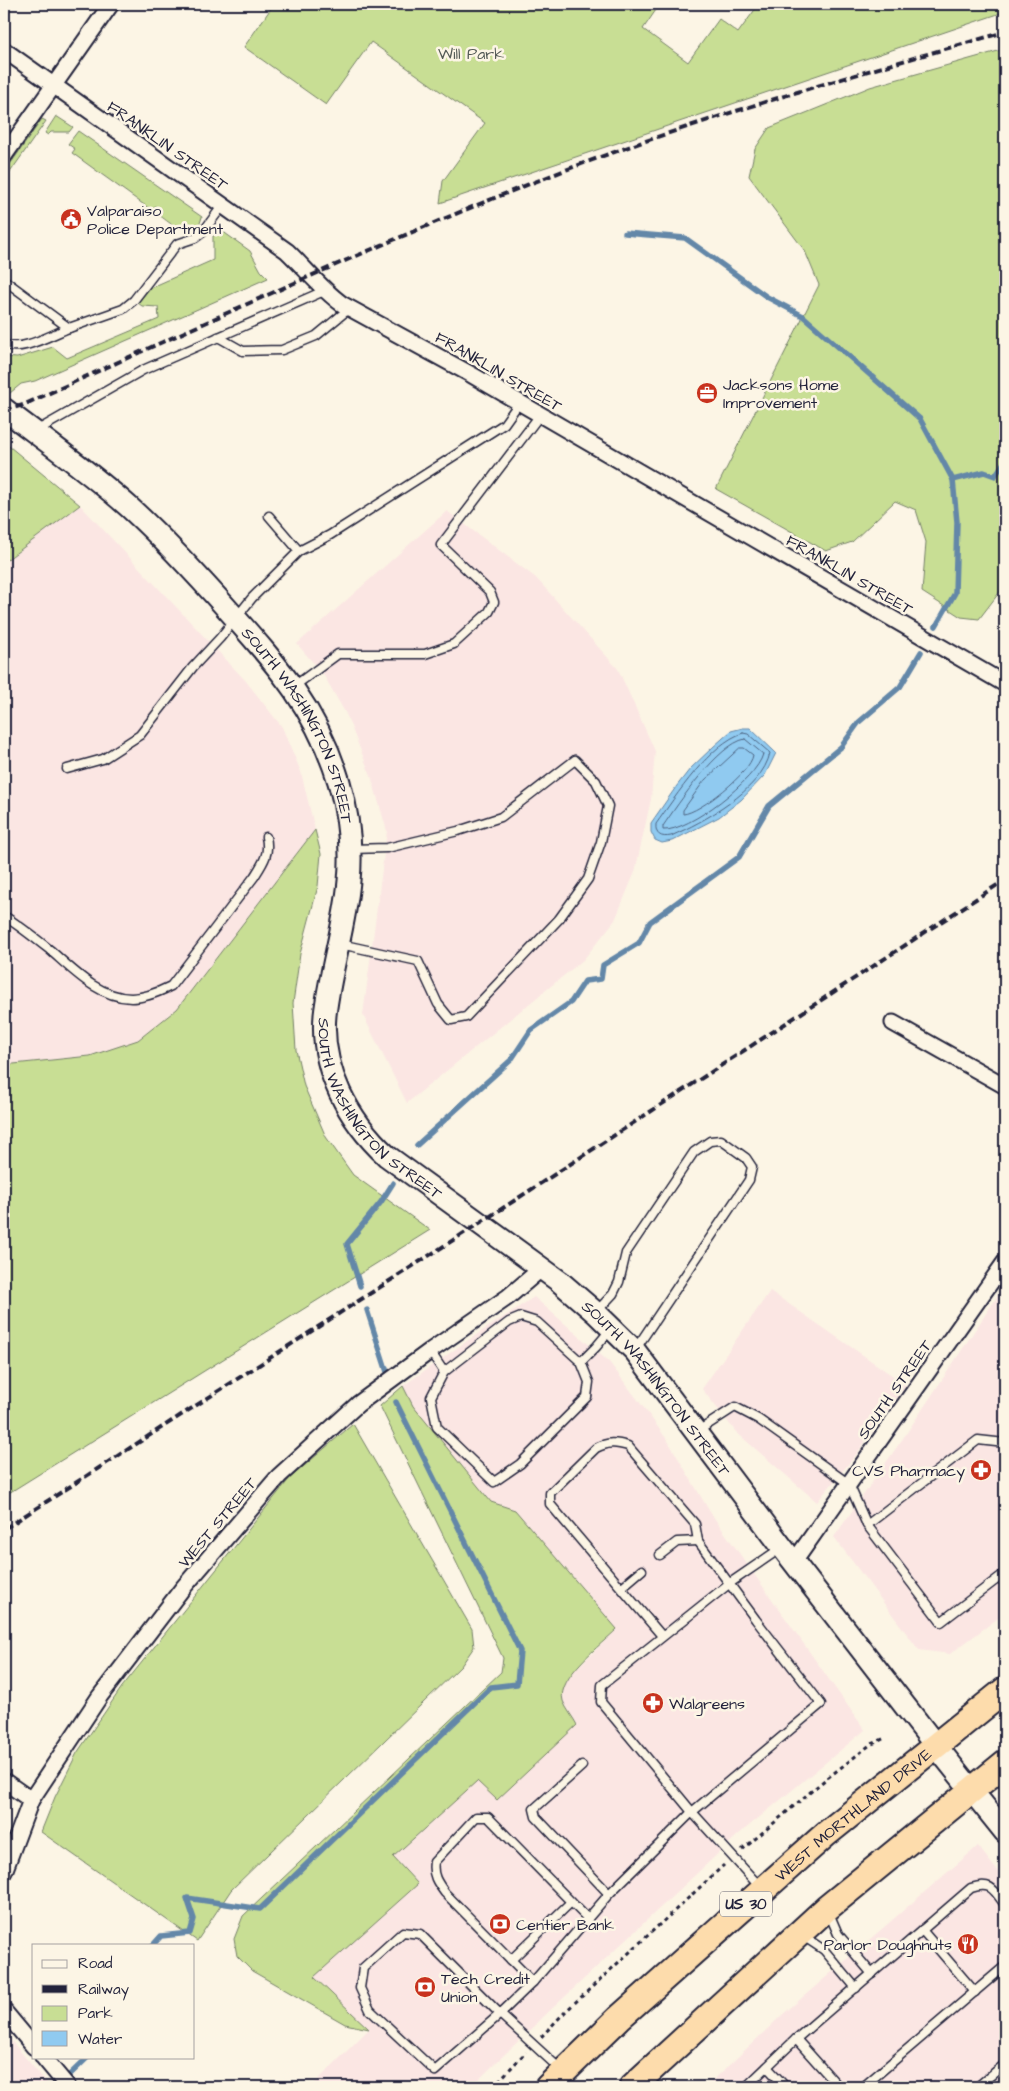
<svg xmlns="http://www.w3.org/2000/svg" width="1009" height="2091" font-family="'Architects Daughter',sans-serif">
  <rect width="100%" height="100%" fill="#fcf5e5"/>
  <filter id="ink" filterUnits="userSpaceOnUse"><feTurbulence type="fractalNoise" baseFrequency=".02" numOctaves="2"/><feDisplacementMap in="SourceGraphic" scale="10" xChannelSelector="R" yChannelSelector="G"/><feConvolveMatrix kernelMatrix="1 2 1 2 8 2 1 2 1" color-interpolation-filters="sRGB"/></filter>
  <g filter="url(#ink)">
    <g fill="#fbe6e3">
      <path d="M80,505L245,680L282,727L301,772L315,830L177,1009L138,1040L90,1056L4,1065V562Z"/>
      <path d="M447,511L536,578L618,669L655,751L651,799L635,872L615,920L583,960L407,1103L363,1015L387,831L371,776L346,714L323,674L297,644Z"/>
      <path d="M1005,1285V1613L950,1654L919,1650L834,1537L906,1434Z"/>
      <path d="M770,1291L906,1385L855,1456L817,1502L736,1432L702,1389Z"/>
      <path d="M534,1297L609,1362L647,1412L668,1441L710,1512L865,1730L739,1834L540,2020L471,2087H311L369,2029L314,1977L418,1884L393,1857L477,1780L496,1799L577,1724L563,1701L562,1689L570,1675L617,1629L515,1510L491,1502L412,1406L403,1386L464,1343Z"/>
      <path d="M978,1846L1005,1881V2087H706L781,2016Z"/>
      <path d="M4,2032L50,2087H4Z"/>
    </g>
    <g fill="#c8de94" stroke="#758068">
      <path d="M274,4H660L643,29L688,62L719,19L738,33L759,4H1003L1004,12L440,203L443,181L485,123L371,42L326,105L244,47Z"/>
      <path d="M1005,49V585L979,619L961,617L922,592L926,542L916,510L895,501L852,542L826,551L716,489L819,285L805,251L749,176L755,149L769,128L870,87Z"/>
      <path d="M56,116L73,127L69,132H51L48,135L45,133Z"/>
      <path d="M42,119L46,121L4,181V173Z"/>
      <path d="M78,131L202,217L199,226L194,228L191,227C178,232 169,222 159,215L162,210L155,206L152,209L147,207L72,153L75,149L68,144Z"/>
      <path d="M222,231L250,251L261,271L268,278L35,381L21,384L10,393L4,389V357L17,358L53,347L67,358L159,319L158,307L142,306L138,303L150,288L213,260V236Z"/>
      <path d="M4,442L80,505L4,562Z"/>
      <path d="M315,830L321,854L318,886L300,954L293,1003L296,1050L304,1086L326,1137L353,1175L430,1230L4,1496V1065L90,1056L138,1040L177,1009Z"/>
      <path d="M403,1386L413,1406L491,1502L515,1510L617,1629C602,1644 556,1678 563,1701C566,1709 573,1717 577,1725L497,1800L477,1781L393,1857L418,1884L314,1977L369,2029L345,2024L252,1971L237,1956L234,1939L243,1916L501,1672L503,1658L380,1406Z"/>
      <path d="M353,1424L472,1629L474,1647L461,1666L231,1890L197,1941L41,1832L55,1797L77,1753L122,1687L290,1478Z"/>
    </g>
    <path fill="#90caf0" stroke="#6487a8" d="M743,728H750L776,753L765,775L741,800L719,817L672,841L662,843L655,840L651,832V823L676,787L690,769L713,747L731,731Z"/>
    <g fill="none" stroke-linecap="round" stroke-linejoin="round">
      <g stroke="#4e6583" stroke-width="1">
        <path d="M743,733L748,734L770,753C762,790 703,822 671,836C661,838 655,835 656,824C676,796 710,743 743,733Z"/>
        <path d="M745,739L763,754C757,779 688,832 663,830V826C678,804 718,744 745,739Z"/>
        <path d="M740,748H744L753,755C751,772 700,813 683,814V810L704,781Z"/>
      </g>
      <g stroke="#6487a8" stroke-width="5.5">
        <path d="M625,233L685,238L767,297L803,316L920,419L953,480L957,522L955,593L936,626"/>
        <path d="M953,480L984,472L995,476L1005,461"/>
        <path d="M417,1145L511,1060L531,1030L571,1002L585,981L601,979L603,965L639,943L650,922L739,857L769,806L841,747L859,722L900,687L921,652"/>
        <path d="M360,1286L347,1244L381,1202L393,1183"/>
        <path d="M367,1310L387,1372"/>
        <path d="M153,1945L161,1936L190,1933L194,1919L187,1898L260,1909L491,1687L517,1684L520,1651L396,1402"/>
        <path d="M57,2087L88,2057"/>
      </g>
      <g stroke="#22223b" stroke-width="11">
        <g id="service">
          <path d="M4,280L69,328C52,334 21,353 4,344"/>
          <path d="M69,328L123,309L134,300L177,244L195,238L203,232L223,205"/>
          <path d="M218,337L243,351L282,350L316,336L350,308"/>
          <path d="M36,431L143,370L324,291"/>
          <path d="M269,516L299,551"/>
          <path d="M293,687L338,654H425L454,644L489,612L494,602L490,592L441,545L540,415"/>
          <path d="M67,769L103,759L140,735L193,667L220,638L252,598L299,551L330,535L504,424L519,403"/>
          <path d="M4,916C20,926 35,938 50,950C73,970 98,997 131,998C145,998 159,992 171,986L254,877C263,863 270,854 266,837"/>
          <path d="M340,944L418,961L438,1004L451,1020L466,1017L559,919L588,879L601,842L608,806L596,781L575,760L501,817L458,831L387,848L351,849"/>
          <path d="M597,1311L613,1294L619,1282L626,1253L694,1152L710,1141L721,1140L746,1158L752,1167L749,1180L635,1350"/>
          <path d="M430,1351L444,1372L509,1322L521,1317L537,1322L581,1362L596,1347L611,1329"/>
          <path d="M444,1372L431,1397L437,1427L494,1482L520,1464L587,1397L589,1382L581,1362"/>
          <path d="M698,1431L735,1407L758,1419L849,1484L867,1525L941,1622L1005,1573"/>
          <path d="M867,1525L978,1440L1005,1443"/>
          <path d="M660,1555L677,1542L698,1541"/>
          <path d="M622,1587L642,1570"/>
          <path d="M662,1636L550,1504V1493L596,1448C608,1442 615,1442 628,1446L695,1524L698,1541L756,1620L821,1704L692,1812L601,1702L602,1685L730,1583L781,1548"/>
          <path d="M582,1766L534,1809L536,1817L609,1894"/>
          <path d="M829,1913L838,1934L872,1974"/>
          <path d="M922,1930L975,1992"/>
          <path d="M403,1932L420,1934L500,2014L435,2071L370,2010L360,1988L363,1968Z"/>
          <path d="M803,1936L824,1950L856,1988"/>
          <path d="M511,1960L571,1902"/>
          <path d="M533,1982L445,1893C437,1882 432,1875 434,1862L476,1817H488L588,1919"/>
          <path d="M796,2039L839,2087"/>
          <path d="M767,2067L786,2087"/>
          <path d="M560,2069L500,2014L533,1982L609,1894L692,1812L761,1888"/>
          <path d="M746,2087L796,2039L971,1888C991,1881 994,1890 1005,1905"/>
          <path d="M863,2087L1005,1966"/>
          <path d="M977,2087L1005,2064"/>
        </g>
      </g>
      <g stroke="#22223b" stroke-width="19">
        <g id="minor">
          <path d="M4,50L287,251C306,269 321,289 342,304L472,375L1005,684"/>
          <path d="M4,156L111,4"/>
          <path d="M893,1023L1005,1086"/>
          <path d="M794,1562L1005,1262"/>
          <path d="M4,1781L31,1800"/>
          <path d="M4,1872L31,1800L100,1696L182,1589L279,1476L358,1404L430,1351L508,1297L542,1268"/>
          <path d="M4,2011L34,2047"/>
          <path d="M43,2057L68,2087"/>
        </g>
      </g>
      <g stroke="#22223b" stroke-width="25">
        <g id="secondary">
          <path id="s1" d="M4,409C46,441 90,472 129,507C165,540 198,576 230,612C279,667 317,710 339,782C348,813 352,849 349,881C345,926 330,970 325,1015C320,1069 349,1121 387,1156L559,1281L596,1313L635,1351L782,1547L936,1746L1005,1832"/>
        </g>
      </g>
      <g stroke="#22223b" stroke-width="29">
        <g id="trunk">
          <path id="s2" d="M548,2087L619,2018L826,1834L1005,1690"/>
          <path d="M632,2087L827,1908L1005,1763"/>
        </g>
      </g>
      <g stroke="#22223b" stroke-width="3" stroke-dasharray="4 4" stroke-linecap="butt">
        <path d="M742,1850L821,1783L870,1745L885,1738"/>
        <path d="M541,2037L565,2012L724,1865"/>
        <path d="M493,2087L526,2052"/>
      </g>
      <use href="#service" stroke="#fcf5e5" stroke-width="8"/>
      <use href="#minor" stroke="#fcf5e5" stroke-width="15"/>
      <use href="#secondary" stroke="#fcf5e5" stroke-width="21"/>
      <use href="#trunk" stroke="#fddcac" stroke-width="25"/>
      <g stroke="#22223b" stroke-width="4" stroke-dasharray="8 4" stroke-linecap="butt">
        <path d="M4,411L23,405C192,329 360,251 532,183C686,122 846,77 1005,32"/>
        <path d="M4,1529L503,1208L1005,880"/>
      </g>
    </g>
  </g>
  <defs>
    <g id="civic-disc" transform="scale(1.125)"><circle r="9.5" fill="#c8321e" stroke="#fcf5e5"/><path d="M-.6-6.5H3V-4.5H.6V-3L4-1V1h2V6H-6V1h2V-1L-.6-3ZM-1.2 2.5V6h2.4V2.5Z" fill="#fff"/></g>
    <g id="office-disc" transform="scale(1.125)"><circle r="9.5" fill="#c8321e" stroke="#fcf5e5"/><path d="M-6-3h4V-5.5h4V-3h4V5H-6ZM-1-4.5V-3h2v-1.5ZM-6 0V1H6V0Z" fill="#fff"/></g>
    <g id="pharmacy-disc" transform="scale(1.125)"><circle r="9.5" fill="#c8321e" stroke="#fcf5e5"/><path d="M-2-6h4v4h4v4h-4v4h-4v-4h-4v-4h4Z" fill="#fff"/></g>
    <g id="bank-disc" transform="scale(1.125)"><circle r="9.5" fill="#c8321e" stroke="#fcf5e5"/><path d="M-6-4H6V4H-6ZM0-2.3a2.3 2.3 0 1 0 0 4.6a2.3 2.3 0 1 0 0-4.6Z" fill="#fff"/></g>
    <g id="restaurant-disc" transform="scale(1.125)"><circle r="9.5" fill="#c8321e" stroke="#fcf5e5"/><path d="M-5-6h1v4h1v-4h1v4h1v-4h1v5L-1.5 .5V6h-2V.5L-5-1ZM5-6V6H3V1.5H1.5Q1.5-4 5-6Z" fill="#fff"/></g>
  </defs>
  <g fill-rule="evenodd">
    <use href="#civic-disc" x="71" y="219"/>
    <use href="#office-disc" x="707" y="393"/>
    <use href="#pharmacy-disc" x="981" y="1470"/>
    <use href="#pharmacy-disc" x="653" y="1703"/>
    <use href="#bank-disc" x="500" y="1924"/>
    <use href="#restaurant-disc" x="968" y="1944"/>
    <use href="#bank-disc" x="425" y="1987"/>
  </g>
  <g text-anchor="middle" stroke-width="5" stroke-linejoin="round" paint-order="stroke">
    <rect fill="#fcf5e5" stroke="#63616e" stroke-width="1" x="720" y="1891.5" width="52" height="25" rx="4"/>
    <g font-size="15" font-weight="bold" fill="#22223b">
      <text x="746" y="1909">US 30</text>
    </g>
    <g font-size="16" fill="#545a56" stroke="#fcf5e5">
      <text x="471" y="59">Will Park</text>
    </g>
    <g font-size="16" fill="#22223b" stroke="#fcf5e5">
      <text transform="translate(168 145) rotate(35)" y="6">FRANKLIN STREET</text>
      <text transform="translate(499 371) rotate(30)" y="6">FRANKLIN STREET</text>
      <text transform="translate(850 574) rotate(30)" y="6">FRANKLIN STREET</text>
      <text dy="6" stroke="none"><textPath href="#s1" startOffset="439">SOUTH WASHINGTON STREET</textPath></text>
      <text dy="6" stroke="none"><textPath href="#s1" startOffset="859">SOUTH WASHINGTON STREET</textPath></text>
      <text dy="6" stroke="none"><textPath href="#s1" startOffset="1262">SOUTH WASHINGTON STREET</textPath></text>
      <text transform="translate(894 1389) rotate(-55)" y="6">SOUTH STREET</text>
      <text transform="translate(217 1522) rotate(-50)" y="6">WEST STREET</text>
      <text dy="6" stroke="none"><textPath href="#s2" startOffset="409">WEST MORTHLAND DRIVE</textPath></text>
    </g>
    <g font-size="16" fill="#22223b" stroke="#fcf5e5" text-anchor="start">
      <text x="87" y="216">Valparaiso<tspan x="87" dy="18">Police Department</tspan></text>
      <text x="723" y="390">Jacksons Home<tspan x="723" dy="18">Improvement</tspan></text>
      <text x="965" y="1476" text-anchor="end">CVS Pharmacy</text>
      <text x="669" y="1709">Walgreens</text>
      <text x="516" y="1930">Centier Bank</text>
      <text x="952" y="1950" text-anchor="end">Parlor Doughnuts</text>
      <text x="441" y="1984">Tech Credit<tspan x="441" dy="18">Union</tspan></text>
    </g>
  </g>
  <rect width="1009" height="2091" fill="none" stroke="#fcf5e5" stroke-width="20"/>
  <rect x="10" y="10" width="989" height="2071" fill="none" stroke="#22223b" stroke-width="2" filter="url(#ink)"/>
  <rect x="32" y="1944" width="162" height="115" fill="#fcf5e5" stroke="#a5a1a1"/>
  <rect x="42" y="1960" width="25" height="8" fill="#fcf5e5" stroke="#a5a1a1"/>
  <text x="78" y="1968" font-size="15" fill="#22223b">Road</text>
  <rect x="42" y="1985" width="25" height="8" fill="#22223b" stroke="#a5a1a1"/>
  <text x="78" y="1994" font-size="15" fill="#22223b">Railway</text>
  <rect x="42" y="2006" width="25" height="15" fill="#c8de94" stroke="#a5a1a1"/>
  <text x="78" y="2018" font-size="15" fill="#22223b">Park</text>
  <rect x="42" y="2031" width="25" height="15" fill="#90caf0" stroke="#a5a1a1"/>
  <text x="78" y="2044" font-size="15" fill="#22223b">Water</text>
</svg>
